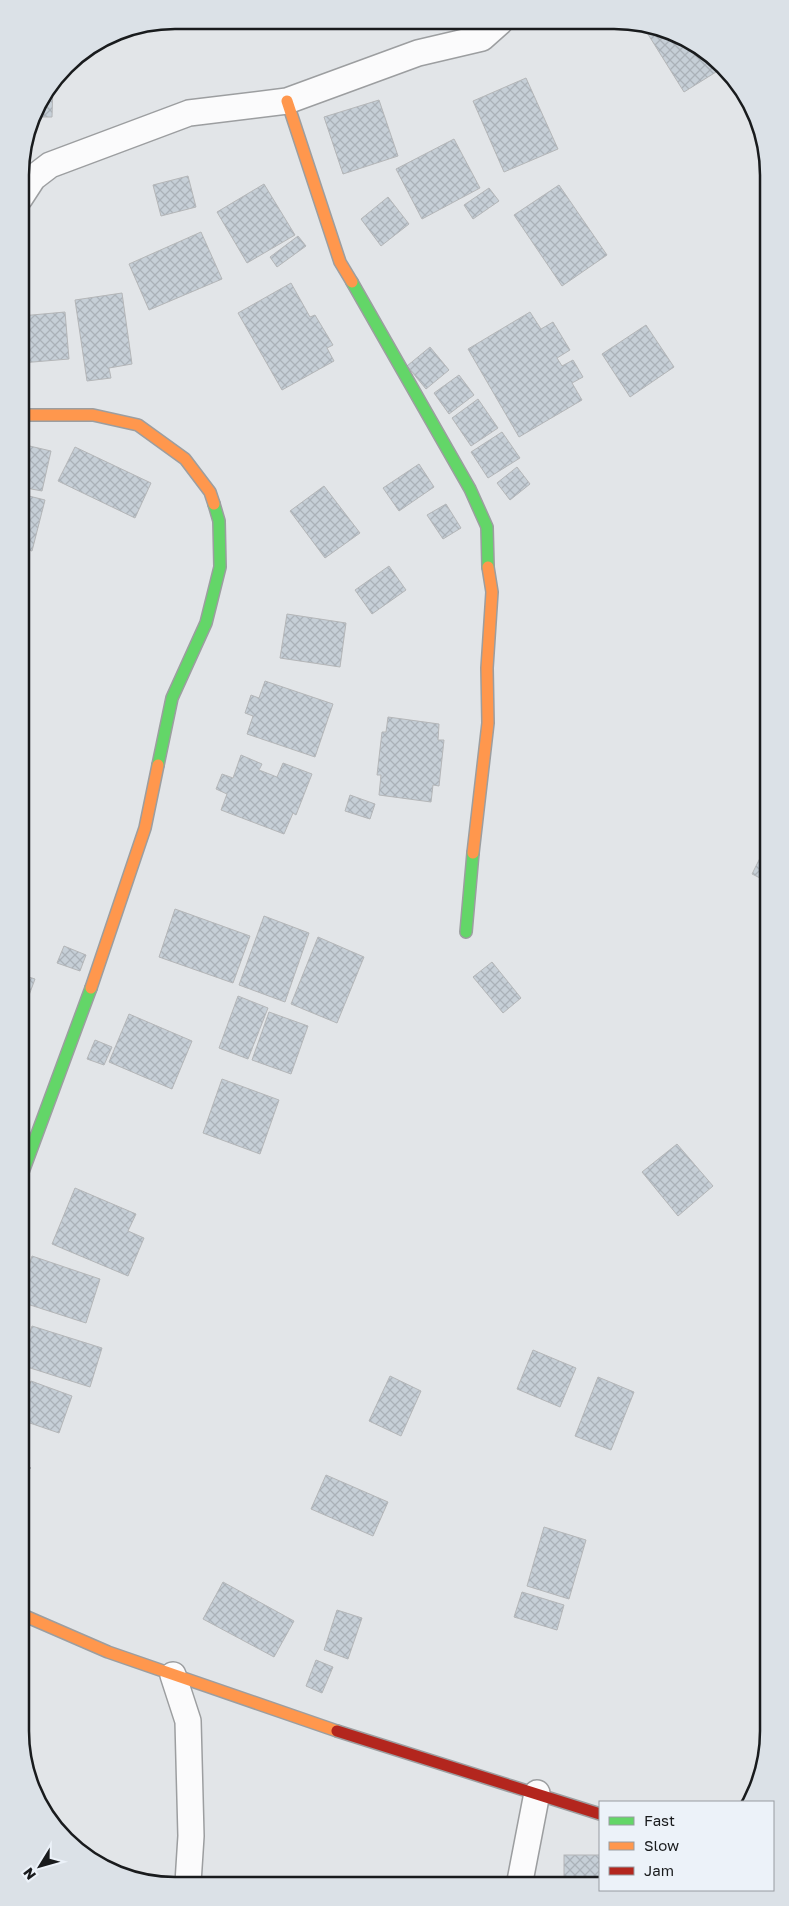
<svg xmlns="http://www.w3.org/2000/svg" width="789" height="1906" font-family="'Golos Text',sans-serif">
  <defs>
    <pattern id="building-cross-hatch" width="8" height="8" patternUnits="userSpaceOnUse" patternTransform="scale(1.25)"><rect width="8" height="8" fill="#c6cfd7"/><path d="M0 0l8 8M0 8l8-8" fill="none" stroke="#aab1b8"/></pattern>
  </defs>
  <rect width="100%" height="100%" fill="#e2e5e8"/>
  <g fill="url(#building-cross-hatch)" stroke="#b4b6b8">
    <path d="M641,23L683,36L724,67L684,92Z"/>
    <path d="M526,78L558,149L504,172L473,101Z"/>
    <path d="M53,85L52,117H33L36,106Z"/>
    <path d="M379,100L398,156L343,174L324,117Z"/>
    <path d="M454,139L480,188L422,219L396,169Z"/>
    <path d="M188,176L196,207L161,216L153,185Z"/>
    <path d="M264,184L295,235L247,263L217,212Z"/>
    <path d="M559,185L607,255L562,286L514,215Z"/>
    <path d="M489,188L499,201L473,219L464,205Z"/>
    <path d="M388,197L409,224L381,246L361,219Z"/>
    <path d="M201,232L222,279L149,310L129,264Z"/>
    <path d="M298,236L306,246L277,267L270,257Z"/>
    <path d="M291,283L310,317L315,315L333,345L327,348L334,361L282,390L238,313Z"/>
    <path d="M122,293L132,364L109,368L111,378L87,381L75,300Z"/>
    <path d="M65,312L69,359L21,363V316Z"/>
    <path d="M530,312L541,329L553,322L570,350L557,358L562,366L573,360L583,377L572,383L582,400L519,437L468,349Z"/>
    <path d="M646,325L674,367L630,397L602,354Z"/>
    <path d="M430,347L449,370L426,389L407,366Z"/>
    <path d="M459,375L474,395L449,414L434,393Z"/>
    <path d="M478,399L498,428L471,446L452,418Z"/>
    <path d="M502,432L520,458L488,478L471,452Z"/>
    <path d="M21,444L51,451L42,491L21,487Z"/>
    <path d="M75,447L151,483L135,518L58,481Z"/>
    <path d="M419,464L434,487L399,511L383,488Z"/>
    <path d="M517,467L530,484L510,500L497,483Z"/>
    <path d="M324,486L360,533L325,558L290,511Z"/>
    <path d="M21,494L45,500L32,551L22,548Z"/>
    <path d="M446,504L461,528L443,539L427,515Z"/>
    <path d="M389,566L406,590L372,614L355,590Z"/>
    <path d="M287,614L346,623L340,667L280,658Z"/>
    <path d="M265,681L333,704L315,757L247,734L253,716L245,713L251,695L259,698Z"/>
    <path d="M388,717L439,724L438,740H444L439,786L433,785L431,802L379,795L381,775H377L382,732H386Z"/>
    <path d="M241,755L262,764L259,770L277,777L283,763L312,774L296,815L293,813L284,834L221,810L227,794L216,789L222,774L233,778Z"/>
    <path d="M350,795L375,804L370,819L345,811Z"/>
    <path d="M766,846V881L752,874Z"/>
    <path d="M175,909L250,936L233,983L159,957Z"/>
    <path d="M264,916L309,933L285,1002L239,985Z"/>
    <path d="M318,937L364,957L337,1023L291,1004Z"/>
    <path d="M64,946L86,955L80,971L57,963Z"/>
    <path d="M492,962L521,998L503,1013L473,977Z"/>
    <path d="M23,975L35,979L28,998L23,996Z"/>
    <path d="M238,996L268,1008L248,1059L219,1048Z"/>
    <path d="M269,1012L308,1026L291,1074L252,1060Z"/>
    <path d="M129,1014L192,1041L172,1089L109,1062Z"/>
    <path d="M95,1040L112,1047L104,1065L87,1059Z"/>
    <path d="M222,1079L279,1100L260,1154L203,1133Z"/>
    <path d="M677,1144L713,1186L678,1216L642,1172Z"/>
    <path d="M75,1188L136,1214L128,1231L144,1238L128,1276L52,1244Z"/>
    <path d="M32,1256L100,1279L86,1323L24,1303V1281Z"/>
    <path d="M32,1326L102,1348L90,1387L24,1366V1350Z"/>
    <path d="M533,1350L576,1368L560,1407L517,1389Z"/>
    <path d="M390,1376L421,1391L401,1436L369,1421Z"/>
    <path d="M598,1377L634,1392L611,1450L575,1436Z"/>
    <path d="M31,1381L72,1396L59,1433L24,1421V1400Z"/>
    <path d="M24,1461L31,1468L24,1475Z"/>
    <path d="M326,1475L388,1502L373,1536L311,1509Z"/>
    <path d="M544,1527L586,1540L569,1599L527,1586Z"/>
    <path d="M223,1582L294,1621L274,1657L203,1619Z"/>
    <path d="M522,1592L564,1605L557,1630L514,1617Z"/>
    <path d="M337,1610L362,1618L348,1659L324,1650Z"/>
    <path d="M316,1660L333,1667L322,1693L306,1686Z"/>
    <rect x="564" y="1855" width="36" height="26"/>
  </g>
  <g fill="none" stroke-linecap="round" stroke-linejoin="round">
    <g stroke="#9c9ea0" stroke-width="28">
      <g id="street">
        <path d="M20,198L33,178L50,165L189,113L287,101L418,53L482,38L500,22"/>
        <path d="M173,1675L188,1721L191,1836L188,1883"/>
        <path d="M520,1881L537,1793"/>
      </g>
    </g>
    <g stroke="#9c9ea0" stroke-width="14">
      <g id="fast">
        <path d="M352,282L470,489L487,527L488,567"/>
        <path d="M158,765L172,698L206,623L220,567L219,521L214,504"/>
        <path d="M466,932L473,853"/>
        <path d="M23,1172L91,988"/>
      </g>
    </g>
    <g stroke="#9c9ea0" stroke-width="14">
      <g id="slow">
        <path d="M287,101L340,262L352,282"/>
        <path d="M21,415H93L138,425L185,459L210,492L214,504"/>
        <path d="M473,853L488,723L487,668L492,592L488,567"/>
        <path d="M91,988L145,828L158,765"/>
        <path d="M25,1616L108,1652L337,1731"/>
      </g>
    </g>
    <g stroke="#9c9ea0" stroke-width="14">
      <path id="jam" d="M337,1731L600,1814"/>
    </g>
    <use href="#street" stroke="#fbfbfc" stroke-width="25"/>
    <use href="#fast" stroke="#63d668" stroke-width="11"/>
    <use href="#slow" stroke="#ff974d" stroke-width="11"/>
    <use href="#jam" stroke="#b3261e" stroke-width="11"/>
  </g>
  <path d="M0 0H789V1906H0ZM175 29H614A146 146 0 0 1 760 175V1731A146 146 0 0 1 614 1877H175A146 146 0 0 1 29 1731V175A146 146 0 0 1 175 29Z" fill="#dbe1e7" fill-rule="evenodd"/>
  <path fill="none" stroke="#191b1d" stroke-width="2.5" d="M175 29H614A146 146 0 0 1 760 175V1731A146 146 0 0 1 614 1877H175A146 146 0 0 1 29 1731V175A146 146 0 0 1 175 29Z"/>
  <rect x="599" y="1801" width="175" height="90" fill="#ecf2f9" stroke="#989ca1"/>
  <rect x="609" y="1817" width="25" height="8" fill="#63d668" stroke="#989ca1"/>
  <text x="644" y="1826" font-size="15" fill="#191b1d">Fast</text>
  <rect x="609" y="1842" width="25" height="8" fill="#ff974d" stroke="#989ca1"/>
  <text x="644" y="1851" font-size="15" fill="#191b1d">Slow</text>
  <rect x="609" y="1867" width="25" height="8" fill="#b3261e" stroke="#989ca1"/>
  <text x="644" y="1876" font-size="15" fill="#191b1d">Jam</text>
  <g transform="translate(40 1866) rotate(233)" stroke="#ecf2f9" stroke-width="4" paint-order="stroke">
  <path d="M0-4L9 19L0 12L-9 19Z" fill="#191b1d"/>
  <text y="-8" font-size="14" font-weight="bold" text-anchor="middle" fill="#191b1d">N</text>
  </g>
</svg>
